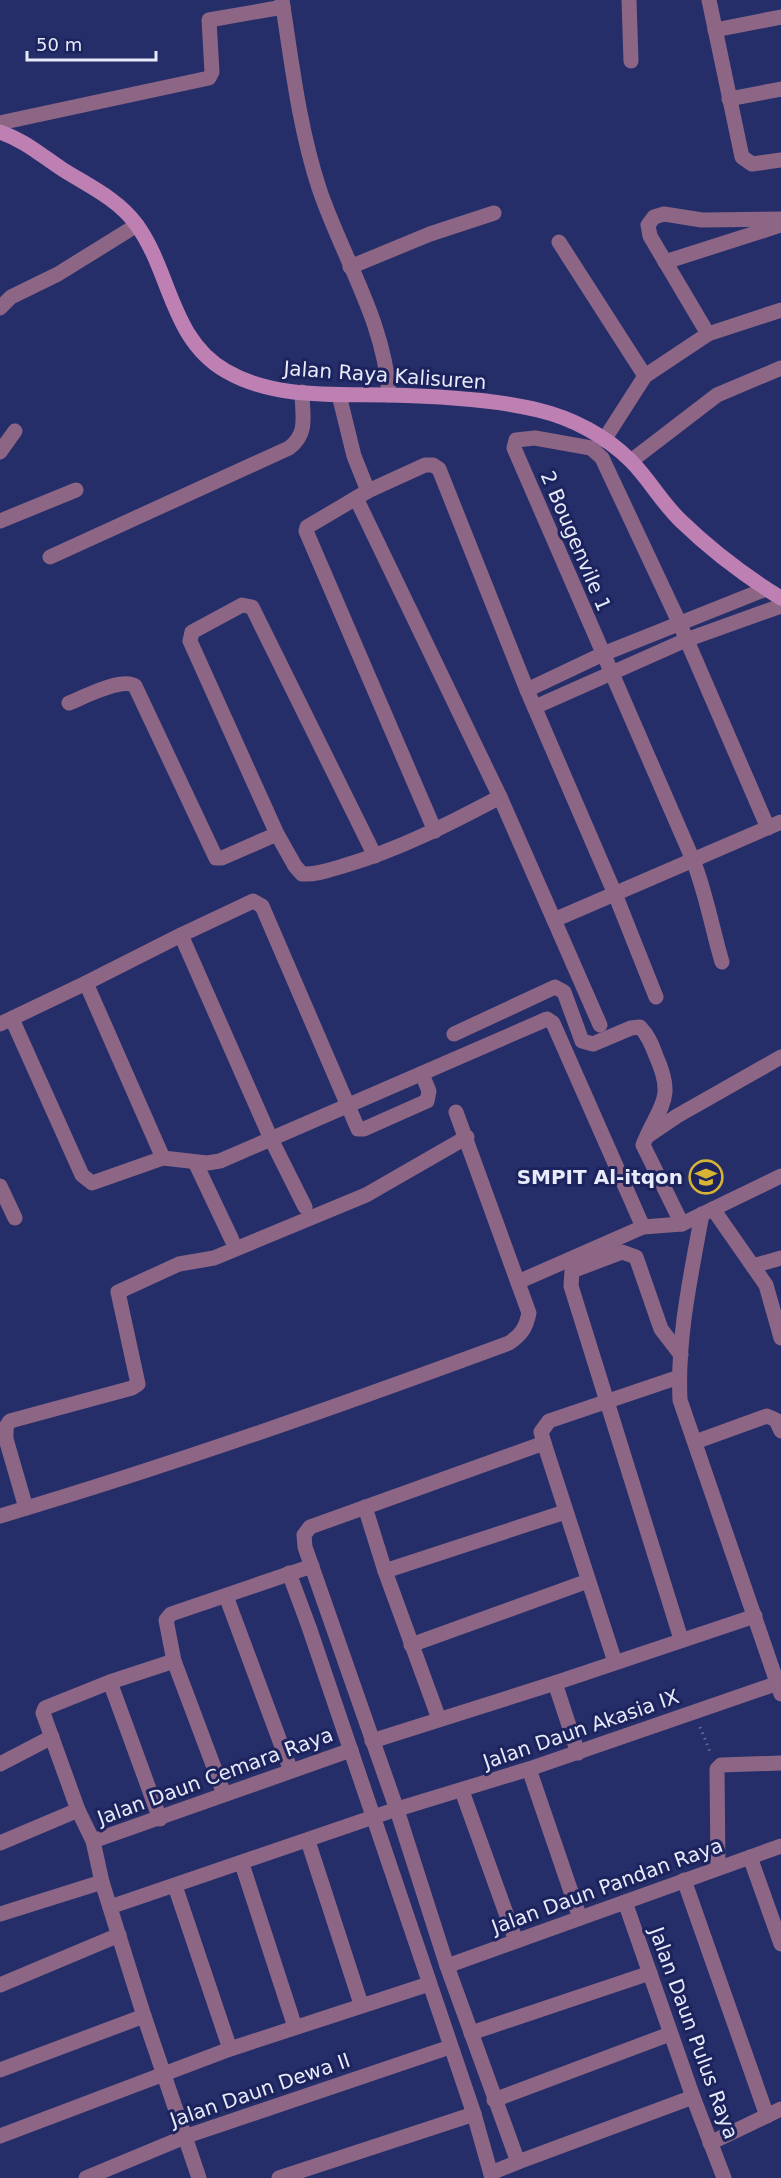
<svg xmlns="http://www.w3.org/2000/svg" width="781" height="2178" font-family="'DejaVu Sans',sans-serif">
  <rect width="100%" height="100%" fill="#252e69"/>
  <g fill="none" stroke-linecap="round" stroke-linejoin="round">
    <path stroke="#636a97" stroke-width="3" stroke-dasharray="1.5 4.5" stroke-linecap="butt" d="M700,1727L711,1754"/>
    <g stroke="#8d6686" stroke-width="15">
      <path d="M282,0C292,64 299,127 319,188C342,257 385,321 389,395"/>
      <path d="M629,0L631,61"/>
      <path d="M709,0L742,157L752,164L781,160"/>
      <path d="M715,30L781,17"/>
      <path d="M729,99L781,89"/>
      <path d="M0,123L209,78L212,72L209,20L283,7"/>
      <path d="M559,242L645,376"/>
      <path d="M665,262L781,225"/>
      <path d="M350,267L430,234L494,213"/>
      <path d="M0,308L11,297L58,274L137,225"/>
      <path d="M708,334L650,236L648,225L654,217L664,214L702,220L781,219"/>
      <path d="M339,395L354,456L368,491"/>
      <path d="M604,440L645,376L708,334L781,310"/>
      <path d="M0,452L15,431"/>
      <path d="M631,461L717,395L781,368"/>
      <path d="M356,498L500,797"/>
      <path d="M0,521L76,490"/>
      <path d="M50,557L289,448C309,433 302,415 302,392"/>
      <path d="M527,690L603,654L766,589"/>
      <path d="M69,703C84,697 122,677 135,686L216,858H222L277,834L295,866L302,874C316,875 329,870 343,866C398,850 449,824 500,797L554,920L693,860C706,893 712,928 722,962"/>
      <path d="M535,707L686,640L781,606"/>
      <path d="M768,828L679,622L602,458L591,448L535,438L516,440L514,448L693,860L781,822"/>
      <path d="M435,831L306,531L307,527L368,491L425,465H433L439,469L527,690L615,894L656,997"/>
      <path d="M277,834L190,641L192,632L242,605L252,607L375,856"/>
      <path d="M554,920L600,1025"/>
      <path d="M181,935L271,1139L305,1207"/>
      <path d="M86,983L181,935L253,901L262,906L358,1129H364L427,1101L429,1091L422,1074"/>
      <path d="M12,1019L82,1175L92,1183L163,1158L207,1163L220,1161L547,1019L553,1023L643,1227"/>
      <path d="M0,1024L86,983L163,1158"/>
      <path d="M454,1034L555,987L564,992L582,1041L593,1044L631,1028L640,1027C648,1035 652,1045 656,1056C676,1100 659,1105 643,1145L682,1224"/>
      <path d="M649,1135L677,1116L781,1057"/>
      <path d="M195,1162L232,1240"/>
      <path d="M0,1186L15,1218"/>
      <path d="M713,1209L766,1285L781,1338"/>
      <path d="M702,1214C691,1275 677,1337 680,1400L781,1694"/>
      <path d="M753,1266L781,1258"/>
      <path d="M518,1282L643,1227L682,1224L781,1176"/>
      <path d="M679,1377L549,1421L541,1432L544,1443L310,1527L304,1535L305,1547L397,1810L447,1966L518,2162L693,2097"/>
      <path d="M695,1442L767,1416L776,1420L781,1431"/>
      <path d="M544,1443L615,1662"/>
      <path d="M365,1507L385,1571L439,1719"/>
      <path d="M26,1508L6,1439V1427L10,1421L132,1388L138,1384L118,1292L179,1264L214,1258L366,1195L467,1137"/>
      <path d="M0,1516C172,1465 341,1405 509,1343C521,1335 526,1328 529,1313L456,1112"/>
      <path d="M385,1571L565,1512"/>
      <path d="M289,1573L309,1627L474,2114L492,2178"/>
      <path d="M226,1596L291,1771"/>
      <path d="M681,1639L571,1286L572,1271L622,1252L636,1257L661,1329L681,1355"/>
      <path d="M411,1645L588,1581"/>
      <path d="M174,1661L110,1682L45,1708L43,1713L78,1810L93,1841L102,1882L144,2016L199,2178"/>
      <path d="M110,1682L160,1819"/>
      <path d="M555,1683L578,1753"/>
      <path d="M372,1741L555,1683L755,1616"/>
      <path d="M0,1764L52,1737"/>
      <path d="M529,1769L580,1918"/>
      <path d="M462,1791L516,1941"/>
      <path d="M224,1794L174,1661L166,1620L171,1614L312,1566"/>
      <path d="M93,1841L351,1750"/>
      <path d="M308,1841L361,2004"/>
      <path d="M0,1843L78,1810"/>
      <path d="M750,1857L781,1944"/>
      <path d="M242,1864L295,2027"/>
      <path d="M718,1868L717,1769L721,1765L781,1763"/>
      <path d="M684,1880L767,2116"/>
      <path d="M175,1886L230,2049"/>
      <path d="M625,1902L693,2097L724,2178"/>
      <path d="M110,1907L391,1811L529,1769L781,1682"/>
      <path d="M0,1914L102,1882"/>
      <path d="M447,1966L781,1846"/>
      <path d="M0,1985L119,1935"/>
      <path d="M471,2033L650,1973"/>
      <path d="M0,2070L144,2016"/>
      <path d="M494,2100L670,2034"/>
      <path d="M0,2136L230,2049L429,1984"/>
      <path d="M710,2143L781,2109"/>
      <path d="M491,2173L518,2162"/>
      <path d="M86,2178L187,2136L450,2047"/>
      <path d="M279,2178L474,2114"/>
    </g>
    <path stroke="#be80b3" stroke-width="15" d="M0,132C24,140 42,156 62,169C87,185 118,199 136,224C171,271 170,339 226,371C274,399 334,394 388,395C433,396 494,399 538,410C572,418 606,436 631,461C649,479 662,503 681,521C711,550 745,576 781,598"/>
  </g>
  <defs>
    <g id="school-ring" transform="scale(1.725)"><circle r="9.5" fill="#1c235d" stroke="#d7b434" stroke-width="1.5"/><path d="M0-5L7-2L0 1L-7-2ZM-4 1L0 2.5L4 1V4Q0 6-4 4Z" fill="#d7b434"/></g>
  </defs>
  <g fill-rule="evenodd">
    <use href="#school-ring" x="706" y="1177"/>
  </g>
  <g text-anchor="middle" stroke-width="6" stroke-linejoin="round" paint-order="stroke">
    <g font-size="20" fill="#e7ebfa" stroke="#1c235d">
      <text transform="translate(385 375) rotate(4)" y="7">Jalan Raya Kalisuren</text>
      <text transform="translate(576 541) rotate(67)" y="7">2 Bougenvile 1</text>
      <text transform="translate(581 1729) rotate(-19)" y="7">Jalan Daun Akasia IX</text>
      <text transform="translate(215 1776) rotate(-20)" y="7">Jalan Daun Cemara Raya</text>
      <text transform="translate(607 1886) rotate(-20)" y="7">Jalan Daun Pandan Raya</text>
      <text transform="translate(694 2033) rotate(70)" y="7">Jalan Daun Pulus Raya</text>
      <text transform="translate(260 2090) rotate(-19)" y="7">Jalan Daun Dewa II</text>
    </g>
    <g font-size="20" font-weight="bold" fill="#e7ebfa" stroke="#1c235d" text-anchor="end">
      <text x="683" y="1184">SMPIT Al-itqon</text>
    </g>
  </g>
  <path d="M27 51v9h129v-9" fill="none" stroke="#e7ebfa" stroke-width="3"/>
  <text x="36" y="51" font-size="18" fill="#e7ebfa" stroke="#1c235d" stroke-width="4.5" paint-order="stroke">50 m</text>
</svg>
